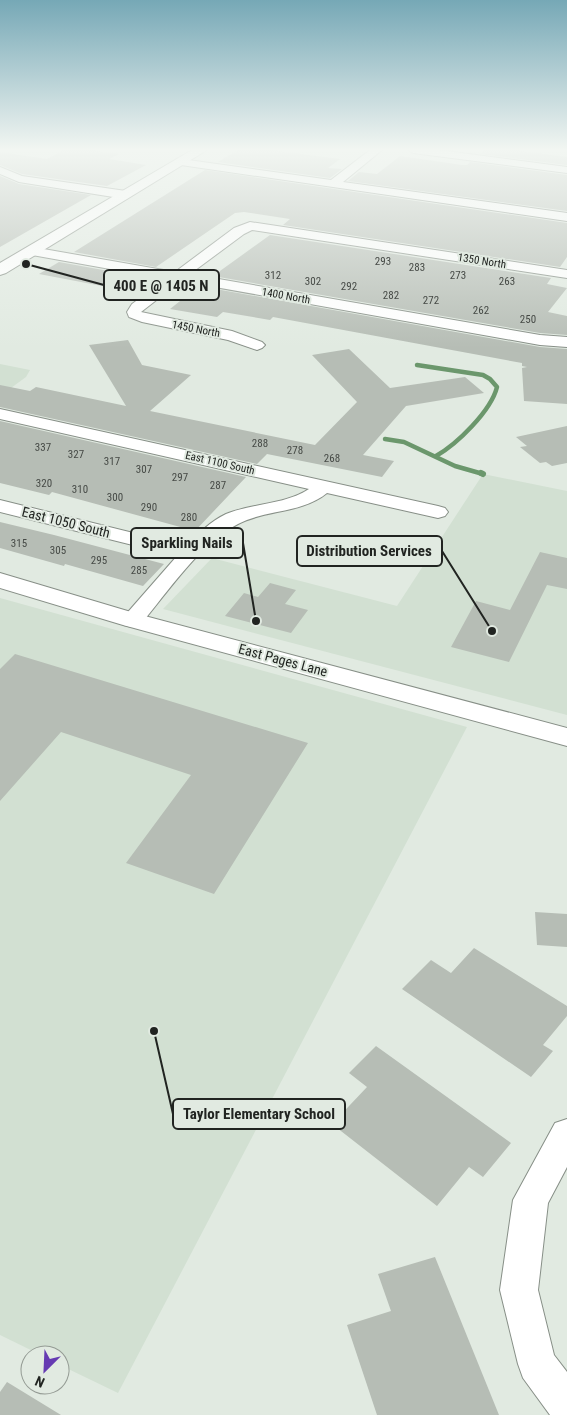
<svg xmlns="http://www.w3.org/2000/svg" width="567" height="1415" viewBox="0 0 567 1415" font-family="'Roboto Condensed',sans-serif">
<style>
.built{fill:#d2e0d2}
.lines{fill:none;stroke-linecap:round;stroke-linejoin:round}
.stream-far1{stroke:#6b976c;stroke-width:4.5}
.stream{stroke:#6b976c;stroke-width:6}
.building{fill:#b6bdb5}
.minor-casing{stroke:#878f87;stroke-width:2}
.secondary-casing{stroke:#878f87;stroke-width:2}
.minor{fill:#fff;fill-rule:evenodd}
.secondary{fill:#fff;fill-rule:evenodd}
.labels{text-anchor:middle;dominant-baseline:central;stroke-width:4;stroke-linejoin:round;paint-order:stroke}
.number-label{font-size:11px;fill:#464a46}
.far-street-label{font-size:11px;fill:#212421;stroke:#e1eae1}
.street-label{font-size:14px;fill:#212421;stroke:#e1eae1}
.leader{fill:none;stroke:#212421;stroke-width:2}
.callout-dot{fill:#212421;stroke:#e1eae1;stroke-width:2}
.callout{fill:#e1eae1;stroke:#212421;stroke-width:2}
.callout-label{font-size:15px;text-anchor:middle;font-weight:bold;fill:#212421}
</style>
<rect width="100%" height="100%" fill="#e1eae1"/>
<!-- built -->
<g class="built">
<polygon points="0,364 30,370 26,377 0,396"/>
<polygon points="483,474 567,491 567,715 163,609 212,558 397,606"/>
<polygon points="0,598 467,727 118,1393 60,1365 60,1355 41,1355 0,1335"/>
</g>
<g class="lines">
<!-- stream-far1 -->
<g class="stream-far1">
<path d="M417 365 483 375 490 379 497 387C491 411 457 444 436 456"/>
<polyline points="385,439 404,442 455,466 483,474"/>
</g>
<!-- stream -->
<polyline class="stream" points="481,473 483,474"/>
</g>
<!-- building -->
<g class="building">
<polygon points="64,150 89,150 119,154 109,159 146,165 107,186 22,174 0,165 0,152 47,159"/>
<polygon points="238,150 270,150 340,159 328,168 342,169 330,178 218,162"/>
<polygon points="484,150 514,150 567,157 567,165 480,154"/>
<polygon points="400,156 462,165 467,165 470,162 567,175 567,211 348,181 359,172 377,174"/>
<polygon points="205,170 567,223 567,257 560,267 283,225 290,219 244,212 235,213 156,267 74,252"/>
<polygon points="0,176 19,184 91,195 0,247"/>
<polygon points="270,235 551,278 547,284 567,288 548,312 567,316 567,335 540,333 213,276"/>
<polygon points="59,262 142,277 123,290 39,274"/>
<polygon points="199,286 540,347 567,349 567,404 524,401 522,368 527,367 522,366 522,363 273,317 270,320 223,312 217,317 170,309"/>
<polygon points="128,340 142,365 191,375 150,411 315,445 357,402 312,355 349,349 390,388 465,377 484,393 406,406 363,455 394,461 382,477 267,454 257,464 0,407 0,385 30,391 36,387 126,406 89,345"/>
<polygon points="0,421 246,477 195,531 52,492 49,495 0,483"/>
<polygon points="567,426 567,463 552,466 546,462 540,463 520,447 527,446 516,437"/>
<polygon points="0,522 54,535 164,564 143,586 65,564 64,566 0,548"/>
<polygon points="540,552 567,558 567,589 547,585 509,662 451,647 476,601 510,610"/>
<polygon points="270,583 296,590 285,604 308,610 291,633 225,616 244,593 258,597"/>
<polygon points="15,654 308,743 214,894 126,863 191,775 61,732 0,801 0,669"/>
<polygon points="535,912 567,914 567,947 537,945"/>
<polygon points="474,948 567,1006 567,1016 543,1045 553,1051 531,1077 402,989 431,960 451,973"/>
<polygon points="376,1046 511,1143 483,1177 469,1167 437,1206 332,1124 367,1087 349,1073"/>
<polygon points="435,1257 499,1415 377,1415 347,1325 391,1311 378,1274"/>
<polygon points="7,1382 61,1415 0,1415 0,1392"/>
</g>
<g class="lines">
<!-- minor casing -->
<g class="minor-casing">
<g id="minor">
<polygon points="370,150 382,150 343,182 567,213 567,221 181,165 175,162 181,159 331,180"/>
<polygon points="408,150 438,150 567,167 567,173 413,153"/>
<polygon points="0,167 22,176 126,191 132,195 126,199 19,182 0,174"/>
<polygon points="250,222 567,270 567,278 252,230 244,234 190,274 540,335 567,337 567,347 540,345 181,281 141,312 232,331 262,342 265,345 262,348 257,350 228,340 142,322 129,317 127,312 132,304 166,279 32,255 25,251 32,247 175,272 234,228"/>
<path d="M0 409 438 506 445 508 448 512 445 516 438 518 327 493C301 514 266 509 238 524 199 544 168 592 140 625L132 627 124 625 121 620 177 556 0 512V500L186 546C198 534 211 521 226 514 253 503 284 505 309 489L0 419Z"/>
<polygon points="567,1119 567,1167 548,1203 538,1290 554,1355 567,1372 567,1415 550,1415 523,1378 518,1364 500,1290 513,1200 555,1123"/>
</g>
</g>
<!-- secondary casing -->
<g class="secondary-casing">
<g id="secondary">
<polygon points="192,150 207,150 6,273 0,275 0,263"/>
<polygon points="0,573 141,615 567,728 567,746 123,625 0,588"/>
</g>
</g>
<!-- minor -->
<use href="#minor" class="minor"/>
<!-- secondary -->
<use href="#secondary" class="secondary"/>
</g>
<!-- sky -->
<linearGradient id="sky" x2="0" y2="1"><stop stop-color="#76a8b6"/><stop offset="0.43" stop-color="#f2f6f2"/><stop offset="1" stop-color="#f2f6f2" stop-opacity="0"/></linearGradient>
<rect width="567" height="348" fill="url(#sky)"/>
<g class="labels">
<!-- number labels -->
<g class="number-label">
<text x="383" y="261">293</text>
<text x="417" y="267">283</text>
<text x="273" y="275">312</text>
<text x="458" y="275">273</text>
<text x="313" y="281">302</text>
<text x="507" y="281">263</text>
<text x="349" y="286">292</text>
<text x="391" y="295">282</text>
<text x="431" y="300">272</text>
<text x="481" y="310">262</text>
<text x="528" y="319">250</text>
<text x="260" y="443">288</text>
<text x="43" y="447">337</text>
<text x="295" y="450">278</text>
<text x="76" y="454">327</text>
<text x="332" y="458">268</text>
<text x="112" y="461">317</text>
<text x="144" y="469">307</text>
<text x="180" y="477">297</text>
<text x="44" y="483">320</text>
<text x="218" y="485">287</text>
<text x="80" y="489">310</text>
<text x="115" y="497">300</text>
<text x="149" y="507">290</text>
<text x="189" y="517">280</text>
<text x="19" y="543">315</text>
<text x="58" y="550">305</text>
<text x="99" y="560">295</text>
<text x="139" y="570">285</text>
</g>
<!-- far-street labels -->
<g class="far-street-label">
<text transform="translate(482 261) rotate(9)">1350 North</text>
<text transform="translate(286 296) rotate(10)">1400 North</text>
<text transform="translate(196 329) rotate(11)">1450 North</text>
<text transform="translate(220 463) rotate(13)">East 1100 South</text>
</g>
<!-- street labels -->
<g class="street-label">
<text transform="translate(66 522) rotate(14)">East 1050 South</text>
<text transform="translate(283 660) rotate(15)">East Pages Lane</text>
</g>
</g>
<!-- callouts -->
<path class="leader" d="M26 264L104 285M256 621L243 543M492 631L442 551M154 1031L173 1114"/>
<g class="callout-dot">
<circle cx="26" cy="264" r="5"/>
<circle cx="256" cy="621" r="5"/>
<circle cx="492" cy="631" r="5"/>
<circle cx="154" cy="1031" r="5"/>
</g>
<g class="callout">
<rect x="104" y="270" width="115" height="30" rx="5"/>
<rect x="131" y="528" width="112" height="30" rx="5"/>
<rect x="297" y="536" width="145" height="30" rx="5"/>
<rect x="173" y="1099" width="172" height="30" rx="5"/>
</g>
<g class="callout-label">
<text x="161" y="291">400 E @ 1405 N</text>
<text x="187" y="548">Sparkling Nails</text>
<text x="369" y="556">Distribution Services</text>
<text x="259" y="1119">Taylor Elementary School</text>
</g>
<!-- north arrow -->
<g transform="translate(45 1370) rotate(204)"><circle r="24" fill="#e1eae1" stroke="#949b94"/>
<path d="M0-4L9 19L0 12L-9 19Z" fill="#653ab2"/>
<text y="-8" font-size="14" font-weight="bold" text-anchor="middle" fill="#212421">N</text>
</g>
</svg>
